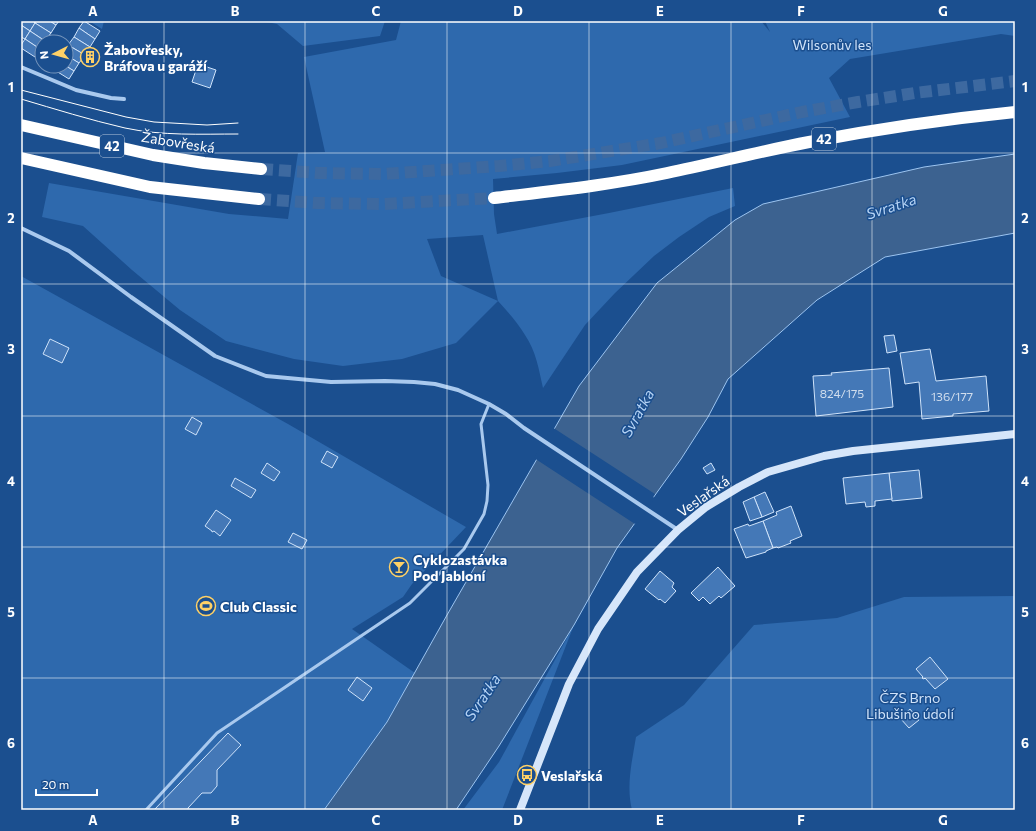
<svg xmlns="http://www.w3.org/2000/svg" width="1036" height="831" viewBox="0 0 1036 831" font-family="Commissioner,sans-serif">
<style>
.green{fill:#2e69ad;fill-rule:evenodd}
.water{fill:#3c6290;stroke:#9cc4f0}
.pier{fill:#1b4f8f}
.building{fill:#4478b7;stroke:#cfe3fa}
.lines{fill:none;stroke-linecap:round;stroke-linejoin:round}
.highway-tunnel{stroke:#3d69a0;stroke-width:12;stroke-dasharray:12 6;stroke-linecap:butt}
.lane{stroke:#a9c9ee;stroke-width:3}
.street{stroke:#a9c9ee;stroke-width:4}
.secondary{stroke:#d6e6fa;stroke-width:8}
.highway{stroke:#fff;stroke-width:12}
.tram{stroke:#fff;stroke-width:1}
.grid{fill:none;stroke:#fff;stroke-width:1;stroke-opacity:0.55}
.labels{text-anchor:middle;dominant-baseline:central;stroke-width:3;stroke-linejoin:round;paint-order:stroke}
.number-label{font-size:12px;fill:#d0dded}
.shield{fill:#1b4f8f;stroke:#bbcadd;stroke-width:1}
.shield-label{font-size:13px;font-weight:bold;fill:#fff}
.park-label{font-size:14px;fill:#cfe3fa;stroke:#1b4f8f}
.poi-label{font-size:14px;font-weight:bold;fill:#fff;stroke:#1b4f8f;text-anchor:start}
.street-label{font-size:14px;fill:#fff;stroke:#1b4f8f}
.water-label{font-size:15px;font-style:italic;fill:#b5d3f5;stroke:#1b4f8f}
.neatline{fill:none;stroke:#fff;stroke-width:1.5}
.grid-label{font-size:13px;text-anchor:middle;font-weight:bold;fill:#fff}
</style>
<rect width="100%" height="100%" fill="#1b4f8f"/>
<!-- green -->
<g class="green">
<polygon points="89,21 104,21 102,29"/>
<polygon points="262,21 385,21 380,36 303,46 277,24"/>
<path d="M401 21H761L770 32 765 21H1015V36L1001 34 850 59 829 78 850 117 622 165 557 173 493 179 494 214 497 234 609 213 733 188 735 206 709 217 679 237 654 256 615 293 585 325 543 388C539 370 536 351 525 335 518 323 508 312 498 301L456 343 402 359 343 366 294 359 226 341 180 310 132 270 83 226 42 217 49 183 229 214 288 219 298 153 325 152 304 57 396 40ZM483 235 498 301 441 276 427 239Z"/>
<polygon points="21,276 288,424 466,527 412,584 403,597 352,629 415,673 387,722 324,810 21,810"/>
<path d="M1015 596V810H632C626 786 632 761 636 737L684 705 754 625 837 618 904 597Z"/>
<polygon points="574,625 502,810 463,810 499,762"/>
</g>
<!-- water -->
<polygon class="water" points="1015,154 1015,233 885,257 817,300 728,379 708,417 681,459 617,548 574,625 499,746 456,810 324,810 387,722 447,615 579,386 657,283 735,220 763,204 924,167"/>
<!-- pier -->
<polygon class="pier" points="552,427 655,494 653,497 655,498 638,523 637,522 635,524 534,458"/>
<!-- building -->
<g class="building">
<polygon points="21,21 33,21 35,23 30,31 21,25"/>
<polygon points="36,21 50,21 56,25 51,33 35,23"/>
<polygon points="50,21 59,21 56,25"/>
<polygon points="84,21 100,31 95,39 79,28"/>
<polygon points="35,23 51,33 45,41 30,31"/>
<polygon points="21,25 30,31 25,39 21,37"/>
<polygon points="79,28 95,39 90,47 74,37"/>
<polygon points="30,31 45,41 42,42 42,46 40,49 25,39"/>
<polygon points="74,37 90,47 85,55 68,45"/>
<polygon points="25,39 40,49 35,57 21,48 21,45"/>
<polygon points="68,45 85,55 79,63 66,55 66,48"/>
<polygon points="90,54 93,56 90,60 87,58"/>
<polygon points="66,55 79,63 74,71 66,66"/>
<polygon points="198,64 216,70 210,88 192,82"/>
<polygon points="55,66 66,66 74,71 69,79 53,69"/>
<polygon points="894,335 897,351 887,353 884,336"/>
<polygon points="50,339 69,348 62,363 43,354"/>
<polygon points="930,349 936,381 986,376 989,411 953,414 953,416 922,419 919,382 905,384 900,353"/>
<polygon points="889,368 893,407 816,416 813,376 832,375 831,373"/>
<polygon points="192,417 202,423 196,435 185,429"/>
<polygon points="327,451 338,457 332,468 321,462"/>
<polygon points="267,463 280,472 274,481 261,473"/>
<polygon points="711,463 715,470 707,474 703,468"/>
<polygon points="919,470 922,498 892,501 889,473"/>
<polygon points="889,473 892,499 875,501 875,506 866,507 865,502 846,504 843,478"/>
<polygon points="235,478 256,490 251,498 231,486"/>
<polygon points="765,492 774,512 762,517 754,497"/>
<polygon points="754,497 762,517 750,521 743,502"/>
<polygon points="791,506 802,536 790,541 791,543 778,548 777,547 773,548 763,521 777,515 776,512"/>
<polygon points="216,510 231,520 220,536 214,531 212,532 212,531 205,526"/>
<polygon points="763,521 773,548 766,551 766,552 746,558 734,529 748,524 749,526"/>
<polygon points="293,533 307,540 302,549 288,542"/>
<polygon points="718,567 735,586 721,598 719,596 710,604 703,597 699,601 691,593"/>
<polygon points="660,571 674,583 672,587 676,591 665,603 660,599 659,600 645,589"/>
<polygon points="930,657 948,679 935,689 925,678 924,679 922,678 923,677 916,669"/>
<polygon points="357,677 372,688 363,701 348,690"/>
<polygon points="910,709 919,720 909,728 900,718"/>
<polygon points="228,733 241,745 217,770 217,786 211,793 202,793 188,808 188,810 154,810"/>
</g>
<g class="lines">
<!-- highway-tunnel -->
<g class="highway-tunnel">
<polyline points="261,169 319,173 383,174 499,166 550,161 661,143 802,112 858,102 915,93 1015,81"/>
<polyline points="259,199 318,203 384,204 494,198"/>
</g>
<!-- lane -->
<polyline class="lane" points="146,810 217,733 410,603 464,549 484,514 487,501 488,485 481,424 489,404"/>
<!-- street -->
<g class="street">
<polyline points="21,67 76,90 111,98 124,99"/>
<polyline points="21,228 69,251 131,297 215,356 266,376 331,382 385,381 414,382 435,384 458,390 489,404 506,414 524,428 678,530"/>
</g>
<!-- secondary -->
<polyline class="secondary" points="520,810 569,684 598,629 637,572 678,530 706,507 739,487 768,472 824,456 853,451 1015,434"/>
<!-- highway -->
<g class="highway">
<polyline points="21,125 153,155 204,163 261,169"/>
<polyline points="21,158 150,187 259,199"/>
<path d="M494 198C552 191 610 185 667 173 715 163 762 151 809 142 877 129 946 119 1015 112"/>
</g>
<!-- tram -->
<g class="tram">
<polyline points="21,90 126,117 154,122 207,125 238,123"/>
<path d="M21 99C55 109 90 120 125 128 162 136 201 134 238 134"/>
</g>
</g>
<!-- grid -->
<path class="grid" d="M164 21V810M305 21V810M447 21V810M589 21V810M731 21V810M872 21V810M21 153H1015M21 284H1015M21 416H1015M21 547H1015M21 678H1015"/>
<!-- icons -->
<defs>
<g id="building-ring" transform="scale(1)"><circle r="9.5" fill="#1b4f8f" stroke="#ffd166" stroke-width="1.5"/><path d="M-4-6H4V6H1V3H-1V6H-4ZM-2.5-4.3h1.7v1.8h-1.7ZM.8-4.3h1.7v1.8H.8ZM-2.5-1h1.7V.8h-1.7ZM.8-1h1.7V.8H.8Z" fill="#ffd166"/></g>
<g id="bar-ring" transform="scale(1)"><circle r="9.5" fill="#1b4f8f" stroke="#ffd166" stroke-width="1.5"/><path d="M-6-5H6L.8 .8V4.5H3.5V6h-7V4.5H-.8V.8Z" fill="#ffd166"/></g>
<g id="stadium-ring" transform="scale(1)"><circle r="9.5" fill="#1b4f8f" stroke="#ffd166" stroke-width="1.5"/><path d="M0-5a6.5 5 0 1 0 0 10a6.5 5 0 1 0 0-10ZM-3.5-1.8h7v3.6h-7Z" fill="#ffd166"/></g>
<g id="bus-ring" transform="scale(1)"><circle r="9.5" fill="#1b4f8f" stroke="#ffd166" stroke-width="1.5"/><path d="M-5-6H5V4H4V6H2V4H-2V6H-4V4H-5ZM-3.5-4V0h7V-4ZM-3.5 1.2v1.5H-2V1.2ZM2 1.2v1.5H3.5V1.2Z" fill="#ffd166"/></g>
</defs>
<g fill-rule="evenodd">
<use href="#building-ring" x="90" y="57"/>
<use href="#bar-ring" x="399" y="567"/>
<use href="#stadium-ring" x="206" y="606"/>
<use href="#bus-ring" x="527" y="775"/>
</g>
<g class="labels">
<!-- number labels -->
<g class="number-label">
<text x="842" y="393">824/175</text>
<text x="952" y="396">136/177</text>
</g>
<!-- shield labels -->
<g class="shield">
<rect x="812" y="128" width="24" height="22" rx="3"/>
<rect x="100" y="135" width="24" height="22" rx="3"/>
</g>
<g class="shield-label">
<text x="824" y="139">42</text>
<text x="112" y="146">42</text>
</g>
<!-- park labels -->
<g class="park-label">
<text x="832" y="44">Wilsonův les</text>
<text x="910" y="697">ČZS Brno<tspan x="910" dy="16">Libušino údolí</tspan></text>
</g>
<!-- poi labels -->
<g class="poi-label">
<text x="104" y="49">Žabovřesky,<tspan x="104" dy="16">Bráfova u garáží</tspan></text>
<text x="413" y="559">Cyklozastávka<tspan x="413" dy="16">Pod Jabloní</tspan></text>
<text x="220" y="606">Club Classic</text>
<text x="541" y="775">Veslařská</text>
</g>
<!-- street labels -->
<g class="street-label">
<text transform="translate(178 142) rotate(9)">Žabovřeská</text>
<text transform="translate(703 496) rotate(-35)">Veslařská</text>
</g>
<!-- water labels -->
<g class="water-label">
<text transform="translate(891 206) rotate(-18)">Svratka</text>
<text transform="translate(637 413) rotate(-61)">Svratka</text>
<text transform="translate(482 697) rotate(-56)">Svratka</text>
</g>
</g>
<!-- border -->
<rect width="1036" height="831" fill="none" stroke="#1b4f8f" stroke-width="44"/>
<!-- north arrow -->
<g transform="translate(54 54) rotate(264)"><circle r="19" fill="#1b4f8f" stroke="#7695bc"/>
<path d="M0-3L7 15L0 10L-7 15Z" fill="#ffd166"/>
<text y="-6" font-size="11" font-weight="bold" text-anchor="middle" fill="#ffffff">N</text>
</g>
<!-- scale -->
<path d="M36 789v6h61v-6" fill="none" stroke="#ffffff" stroke-width="2"/>
<text x="42" y="789" font-size="12" fill="#ffffff" stroke="#1b4f8f" stroke-width="3" paint-order="stroke">20 m</text>
<rect x="22" y="22" width="992" height="787" class="neatline"/>
<g class="grid-label">
<text x="93" y="16">A</text>
<text x="235" y="16">B</text>
<text x="376" y="16">C</text>
<text x="518" y="16">D</text>
<text x="660" y="16">E</text>
<text x="801" y="16">F</text>
<text x="943" y="16">G</text>
<text x="11" y="92">1</text>
<text x="1025" y="92">1</text>
<text x="11" y="223">2</text>
<text x="1025" y="223">2</text>
<text x="11" y="354">3</text>
<text x="1025" y="354">3</text>
<text x="11" y="486">4</text>
<text x="1025" y="486">4</text>
<text x="11" y="617">5</text>
<text x="1025" y="617">5</text>
<text x="11" y="748">6</text>
<text x="1025" y="748">6</text>
<text x="93" y="825">A</text>
<text x="235" y="825">B</text>
<text x="376" y="825">C</text>
<text x="518" y="825">D</text>
<text x="660" y="825">E</text>
<text x="801" y="825">F</text>
<text x="943" y="825">G</text>
</g>
</svg>
